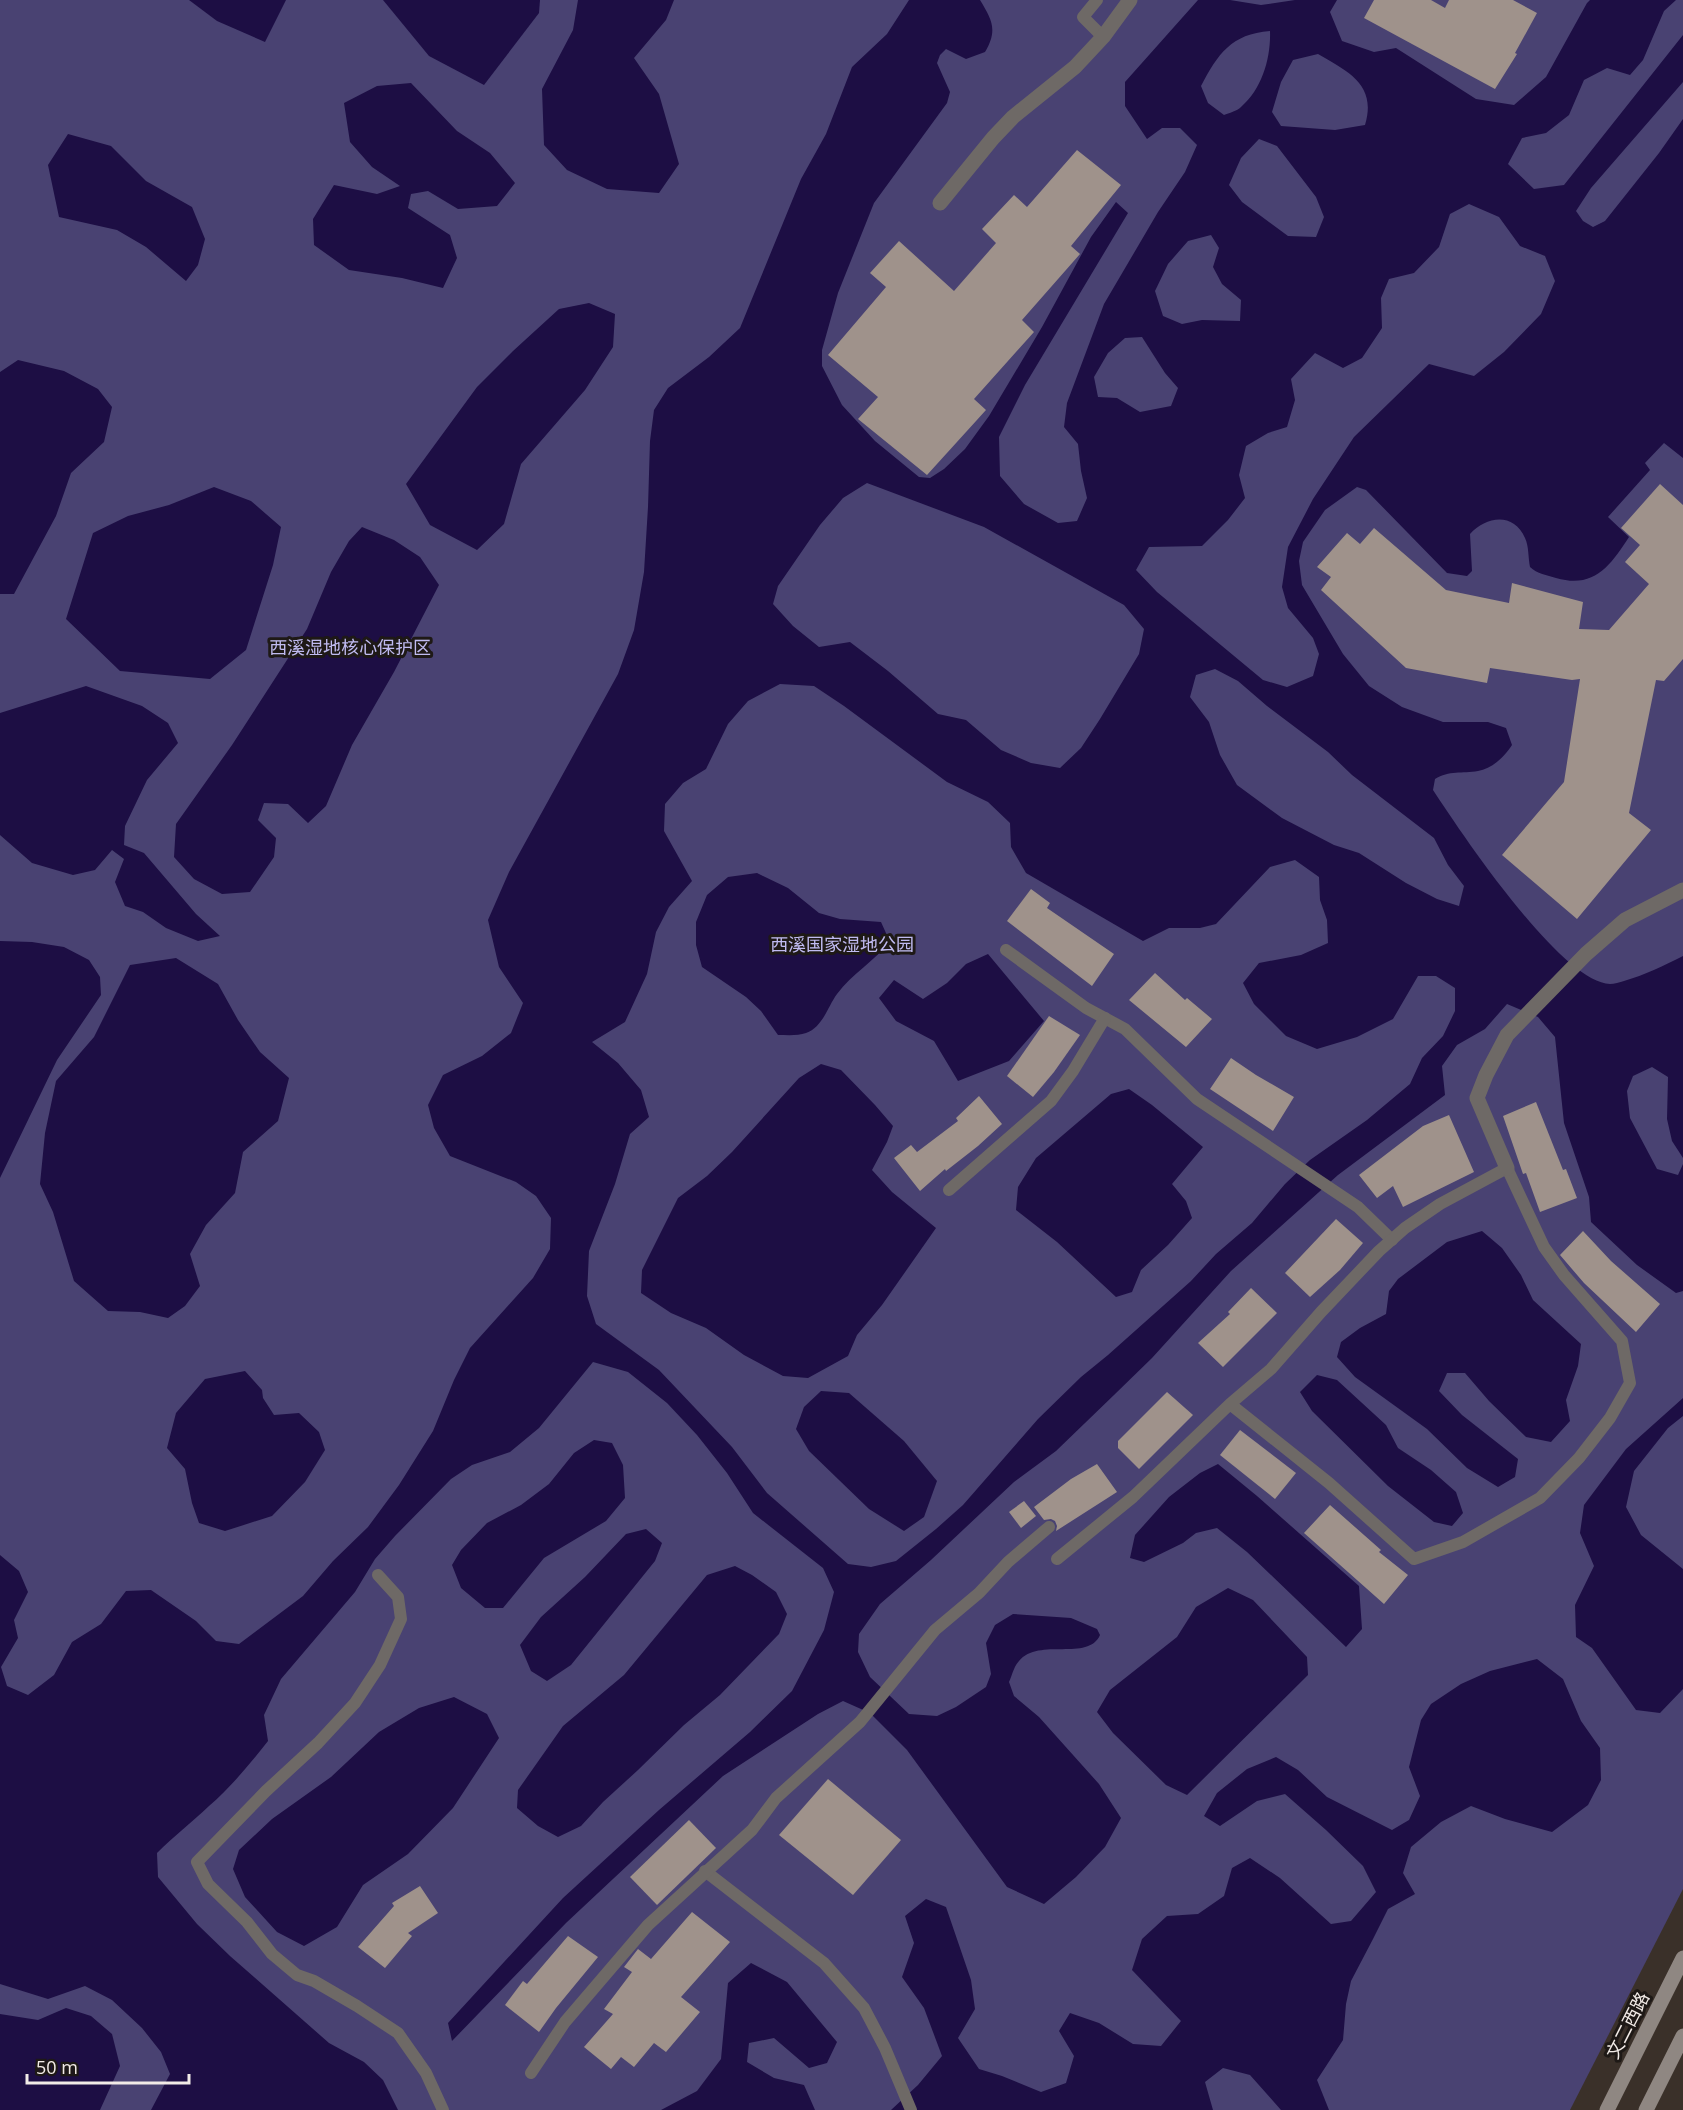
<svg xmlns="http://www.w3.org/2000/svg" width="1683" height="2110" viewBox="0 0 1683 2110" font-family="'Open Sans','Noto Sans SC',sans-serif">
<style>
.green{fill:#494272}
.water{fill:#1d0e44;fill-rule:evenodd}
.building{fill:#9f928b}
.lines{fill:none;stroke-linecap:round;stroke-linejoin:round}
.service{stroke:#6e6966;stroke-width:12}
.minor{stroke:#6e6966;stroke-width:15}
.secondary{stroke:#8f8782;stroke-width:15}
.labels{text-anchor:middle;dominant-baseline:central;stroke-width:6;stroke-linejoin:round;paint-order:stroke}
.park-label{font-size:18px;fill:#c0bbf1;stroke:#1e1916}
.street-label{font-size:18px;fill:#f2ebe7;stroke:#1e1916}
</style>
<rect width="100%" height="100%" fill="#3a3029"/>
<!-- green -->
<polygon class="green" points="0,0 1683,0 1683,1889 1570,2110 0,2110"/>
<!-- water -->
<g class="water">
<polygon points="189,0 286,0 265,42 217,21"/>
<polygon points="383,0 540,0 539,13 484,85 429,56"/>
<polygon points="578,0 674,0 666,20 634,58 659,94 679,164 659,193 607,189 567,170 544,145 542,89 573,30"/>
<path d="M909 0H980C992 20 998 30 985 52L966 59 946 49 940 55 937 63 950 92 947 103 874 203 838 293 822 350V366L842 405 875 441 919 477 930 478 944 469 965 449 989 416 1042 327 1091 237 1116 202 1128 213 1025 385 999 437 1000 476 1024 504 1058 523 1077 521 1087 498 1081 471 1078 444 1064 427 1067 403 1104 304 1158 212 1185 172 1197 145 1180 128H1162L1147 139 1125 106V82L1198 0H1230L1261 5 1295 0H1337L1330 12 1342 41 1374 52 1396 48 1476 99 1514 105 1546 77 1587 3 1590 0H1676L1664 11 1643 60 1630 75 1607 68 1584 80 1569 115 1546 133 1522 138 1508 164 1534 189 1564 185 1683 35V82L1591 188 1576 211 1583 221 1593 227 1605 221 1659 153 1683 119V458L1664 443 1645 463 1650 470 1608 517 1629 537C1610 566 1594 589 1556 578 1547 575 1537 574 1530 567 1528 558 1529 546 1525 538 1514 512 1486 516 1470 534L1472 571 1467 576 1447 573 1366 490 1357 487 1325 510 1303 542 1299 561 1302 585 1343 654 1369 686 1402 707 1443 722H1488L1506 728 1512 745C1505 756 1492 769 1478 771 1462 774 1449 770 1435 779L1433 790C1460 831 1561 983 1610 984 1614 984 1620 982 1624 981 1645 975 1663 966 1683 956V1158L1672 1141 1667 1119 1668 1077 1652 1067 1633 1076 1627 1091 1630 1118 1657 1169 1678 1175 1683 1164V1291L1676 1293 1637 1265 1591 1222 1589 1197 1564 1123 1555 1037 1538 1017 1507 1004 1485 1029 1457 1045 1442 1066 1445 1095 1338 1175 1231 1271 1152 1358 1114 1395 1056 1451 1014 1482 931 1560 880 1604 859 1634 858 1652 870 1677 909 1714 937 1716 956 1707 986 1687 991 1674 986 1643 995 1625 1013 1614 1071 1618 1097 1629 1100 1635C1088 1662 1039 1637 1019 1661 1014 1666 1012 1676 1009 1682L1014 1696 1039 1717 1099 1784 1121 1818 1105 1847 1076 1877 1044 1904 1007 1887 907 1750 870 1713 843 1701 818 1714 723 1776 566 1923 452 2041 448 2023 563 1898 659 1810 750 1732 792 1691 824 1630 834 1592 823 1568 753 1513 727 1473 697 1435 667 1403 628 1372 593 1362 539 1428 510 1452 472 1465 451 1479 395 1536 375 1559 355 1592 281 1679 264 1715 268 1741C250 1764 231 1787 209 1806 192 1822 174 1836 157 1853L158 1877 197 1924 230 1956 329 2043 364 2062 383 2080 398 2110H151L170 2074 161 2052 142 2028 112 2000 85 1986 48 1999 0 1984V1555L19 1571 28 1592 14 1620 18 1638 1 1667 7 1686 28 1695 54 1675 72 1642 101 1624 126 1591 151 1590 196 1621 216 1641 239 1644 303 1596 333 1561 368 1527 399 1485 433 1431 454 1380 470 1348 533 1278 550 1249 551 1218 536 1196 516 1182 450 1156 434 1128 428 1105 443 1075 482 1056 511 1033 523 1003 499 967 488 920 509 872 618 674 634 630 644 572 648 507 650 441 654 410 668 388 709 357 740 328 801 179 826 134 852 67 887 34ZM1270 31C1271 58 1262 89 1241 107 1237 111 1229 113 1224 115L1208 103 1201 86C1218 54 1231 34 1270 31ZM1318 54C1349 72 1377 85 1365 125L1335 130 1281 126 1272 112 1281 82 1293 60ZM1259 139 1277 146 1316 197 1324 217 1316 237 1288 236 1242 202 1229 185 1241 158ZM1469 204 1499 217 1520 246 1545 256 1555 281 1541 314 1504 352 1474 376 1429 364 1354 437 1313 499 1288 547 1282 587 1288 608 1313 638 1319 654 1313 676 1287 687 1263 680 1157 592 1136 570 1149 547 1202 546 1228 520 1245 498 1239 475 1246 446 1268 433 1287 427 1295 400 1291 379 1315 353 1343 368 1362 358 1382 328 1381 298 1389 279 1414 273 1439 247 1450 214ZM1211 235 1219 248 1213 267 1222 284 1241 300 1240 321 1202 320 1182 324 1163 316 1155 291 1168 264 1188 241ZM1142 337 1165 373 1178 388 1171 406 1140 412 1117 398 1098 397 1094 377 1108 353 1125 338ZM867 483 984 527 1124 605 1144 629 1139 654 1100 719 1081 748 1060 768 1031 763 1001 750 966 720 938 714 888 671 850 642 819 647 793 626 773 604 778 586 820 525 843 498ZM1215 669 1238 681 1267 706 1328 752 1352 775 1434 838 1448 865 1464 886 1459 906 1437 899 1406 883 1359 853 1334 845 1282 818 1237 785 1220 755 1209 722 1190 697 1196 675ZM780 684 814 686 844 706 947 782 988 802 1010 823 1011 847 1026 873 1143 941 1169 928H1200L1216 924 1270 867 1295 860 1319 877 1320 900 1327 920 1328 943 1301 955 1259 963 1243 983 1254 1004 1286 1036 1317 1049 1357 1037 1393 1019 1418 976H1436L1455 988V1011L1443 1036 1422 1058 1410 1084 1367 1120 1310 1160 1285 1184 1252 1223 1216 1254 1191 1281 1108 1355 1081 1377 1038 1419 963 1505 936 1529 896 1561 871 1567 848 1564 767 1493 732 1447 659 1370 596 1324 587 1296 589 1251 615 1184 630 1134 649 1117 641 1090 618 1063 592 1042 625 1022 647 974 656 932 669 907 692 881 664 831 665 804 683 783 706 769 728 724 748 701Z"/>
<polygon points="411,83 457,131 490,153 515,183 497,206 458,209 428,191 411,194 408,208 450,235 457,258 443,288 402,278 349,270 314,245 313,219 334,185 377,194 400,186 372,167 350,142 344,103 377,86"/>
<polygon points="68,134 111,146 146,181 192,207 205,239 198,265 186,281 146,247 117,230 59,217 48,165"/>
<polygon points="589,303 615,314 613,347 585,390 521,464 504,524 477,550 430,525 406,484 477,387 513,351 559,309"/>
<polygon points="18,360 64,371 98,389 112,407 104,442 71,473 56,516 14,594 0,594 0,372"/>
<polygon points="214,487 251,501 281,527 273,565 246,650 210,679 120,671 66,619 93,533 128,516 169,505"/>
<polygon points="362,527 394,540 420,557 439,585 394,672 352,745 326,806 308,823 288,804 264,803 258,820 276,838 274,857 250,892 222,894 194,879 174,857 176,824 232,745 307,629 331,572 349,541"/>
<polygon points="86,686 142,706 168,723 178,743 147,780 125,826 124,845 144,853 196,914 220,936 198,941 166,928 143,912 125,906 115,882 124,859 112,850 95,870 73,875 32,863 0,835 0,713"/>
<path d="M757 873 788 888 819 913 840 919 881 922 890 942C874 961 852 974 837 994 828 1006 823 1027 806 1033 798 1036 787 1035 778 1035L761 1011 746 997 702 967 696 945V922L707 895 728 877Z"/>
<polygon points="0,941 32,942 64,947 89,960 100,977 101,995 57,1060 0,1178"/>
<polygon points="988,954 1044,1021 1009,1061 958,1081 934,1041 896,1021 879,998 894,980 923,999 947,983 966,964"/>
<polygon points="176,958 218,984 238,1020 260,1052 289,1078 278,1121 243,1152 235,1193 206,1225 190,1254 200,1286 185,1306 168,1318 140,1312 108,1311 74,1281 53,1212 40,1184 45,1133 56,1081 94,1037 130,965"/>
<polygon points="821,1064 841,1070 875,1105 893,1126 887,1142 872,1170 892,1192 936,1228 882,1305 857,1335 848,1356 808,1378 783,1376 744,1355 706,1328 671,1313 641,1293 642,1270 678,1198 707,1176 732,1152 799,1078"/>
<polygon points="1129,1089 1152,1105 1203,1147 1172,1184 1186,1201 1192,1218 1168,1245 1141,1270 1132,1292 1116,1297 1057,1242 1016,1210 1018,1187 1036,1158 1111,1094"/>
<polygon points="1482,1231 1502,1248 1521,1275 1533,1300 1581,1344 1578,1366 1566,1400 1570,1421 1551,1442 1526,1437 1489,1401 1465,1373 1447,1373 1439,1391 1462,1415 1518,1459 1515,1477 1498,1487 1467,1468 1427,1429 1355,1377 1337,1357 1341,1342 1360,1328 1386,1314 1389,1291 1398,1279 1447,1242"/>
<polygon points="245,1371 262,1390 263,1398 274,1415 299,1413 319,1432 325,1450 305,1482 272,1516 225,1531 199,1523 192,1503 185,1469 167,1448 176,1413 205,1379"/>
<polygon points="1317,1375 1337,1380 1386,1425 1398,1448 1431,1470 1456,1492 1463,1513 1452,1526 1434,1522 1388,1486 1312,1411 1300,1392"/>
<polygon points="821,1391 849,1393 904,1441 937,1481 924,1517 904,1531 869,1509 809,1451 796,1429 804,1407"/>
<polygon points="1683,1398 1683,1416 1668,1428 1634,1471 1626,1507 1641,1535 1683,1569 1683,1689 1660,1713 1636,1710 1592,1648 1576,1637 1575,1605 1594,1566 1580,1533 1584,1505 1626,1449"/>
<polygon points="594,1440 612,1443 623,1465 625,1498 606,1521 544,1558 503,1608 485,1608 461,1588 452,1565 461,1550 487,1523 521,1505 549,1484 574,1453"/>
<polygon points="1218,1464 1257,1496 1359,1586 1362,1629 1346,1647 1247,1552 1217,1528 1196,1533 1183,1543 1144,1562 1130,1558 1135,1535 1169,1497 1200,1473"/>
<polygon points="646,1529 662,1543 655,1561 571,1665 547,1681 531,1671 520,1645 541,1617 585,1577 626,1534"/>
<polygon points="735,1566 752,1575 776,1592 787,1614 779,1634 720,1695 684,1725 638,1770 603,1802 581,1826 558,1837 538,1826 517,1808 518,1790 563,1726 624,1675 707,1575"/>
<polygon points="1228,1588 1253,1600 1307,1657 1308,1675 1187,1795 1166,1785 1113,1733 1097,1712 1110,1690 1177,1637 1196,1607"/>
<polygon points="1537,1659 1563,1679 1581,1721 1600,1748 1601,1780 1588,1805 1552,1832 1505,1819 1471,1806 1441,1822 1411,1847 1403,1873 1415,1894 1388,1909 1373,1939 1351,1981 1346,2004 1343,2040 1317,2080 1329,2110 1281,2110 1250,2075 1223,2068 1205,2082 1213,2110 891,2110 918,2085 942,2056 924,2008 902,1977 914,1943 905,1916 926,1899 946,1907 971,1980 975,2009 958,2038 979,2069 1002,2076 1041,2092 1066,2083 1074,2056 1059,2031 1070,2013 1099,2023 1133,2044 1161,2046 1181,2021 1132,1970 1142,1939 1167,1916 1198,1914 1224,1896 1232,1868 1250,1858 1280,1878 1331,1924 1351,1921 1376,1892 1363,1866 1326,1830 1285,1794 1257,1801 1220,1826 1204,1816 1217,1793 1247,1769 1276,1757 1298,1770 1327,1797 1392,1830 1409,1820 1420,1796 1409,1767 1421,1720 1431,1704 1461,1684 1490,1671"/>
<polygon points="454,1697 487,1714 499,1738 453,1808 408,1854 363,1885 337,1927 304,1946 277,1932 245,1897 233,1869 239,1850 272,1819 331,1777 379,1732 419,1708"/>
<polygon points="751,1963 787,1982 837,2042 827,2063 809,2068 774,2038 749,2043 747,2062 774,2078 804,2085 815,2110 661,2110 697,2091 721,2059 728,1983"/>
<polygon points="66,2008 91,2016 112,2034 120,2066 100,2110 0,2110 0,2014 38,2020"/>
</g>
<!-- building -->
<g class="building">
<polygon points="1374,0 1431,0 1445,8 1449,0 1513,0 1537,13 1515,53 1517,54 1495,89 1364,18"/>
<polygon points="1077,150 1121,185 1071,246 1080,254 1022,320 1034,332 974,399 986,410 927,475 858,419 878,397 828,355 886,287 870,273 899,241 954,291 996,243 982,229 1014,195 1027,207"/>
<polygon points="1660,484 1683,505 1683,659 1664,681 1656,680 1629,813 1651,830 1577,919 1502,855 1564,782 1580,679 1572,680 1490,668 1487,683 1406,668 1321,590 1331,577 1317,567 1347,533 1360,544 1374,528 1446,590 1509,603 1512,583 1583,602 1579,629 1609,630 1649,584 1625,562 1640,545 1621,528"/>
<polygon points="1031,889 1050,903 1047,908 1114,954 1092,986 1007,921"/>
<polygon points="1155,973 1185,1000 1187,998 1212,1019 1186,1047 1129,1000"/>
<polygon points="1049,1016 1080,1035 1054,1072 1033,1097 1007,1076"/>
<polygon points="1231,1058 1256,1075 1294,1097 1273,1131 1210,1089"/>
<polygon points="979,1096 1002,1124 978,1146 946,1171 945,1169 920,1191 894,1158 911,1145 917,1152 958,1121 956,1118"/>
<polygon points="1536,1102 1563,1170 1566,1169 1577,1198 1540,1212 1526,1173 1523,1174 1503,1116"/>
<polygon points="1449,1115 1474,1172 1403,1207 1393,1186 1377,1198 1359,1175 1423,1126"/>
<polygon points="1336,1219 1363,1243 1340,1270 1310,1297 1285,1273"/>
<polygon points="1583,1231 1611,1261 1660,1304 1636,1332 1584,1283 1560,1255"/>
<polygon points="1251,1288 1277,1313 1223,1367 1198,1343 1230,1314 1228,1312"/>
<polygon points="1167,1392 1193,1415 1139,1469 1118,1448 1118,1441"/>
<polygon points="1240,1430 1296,1473 1275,1499 1220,1455"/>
<polygon points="1097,1464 1117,1492 1056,1531 1057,1526 1055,1521 1051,1519 1044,1520 1034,1507 1071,1479"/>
<polygon points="1024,1501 1036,1516 1021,1528 1009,1512"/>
<polygon points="1330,1505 1381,1550 1379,1552 1408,1575 1384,1604 1304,1533"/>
<polygon points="828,1779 901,1840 853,1895 779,1835"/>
<polygon points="689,1820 716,1848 657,1905 630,1877"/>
<polygon points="420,1886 438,1913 408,1933 412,1936 385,1968 358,1947 394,1906 392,1903"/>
<polygon points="692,1912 730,1942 681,1997 700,2012 666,2052 654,2043 634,2067 621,2057 611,2069 584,2047 613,2014 604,2009 632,1972 624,1967 638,1949 651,1959"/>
<polygon points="568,1936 598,1957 556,2008 539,2032 505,2005 523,1981 527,1984"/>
</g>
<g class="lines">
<!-- service -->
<g class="service">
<polyline points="1097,0 1083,17 1103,37"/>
<polyline points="1006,950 1086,1008 1125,1029 1197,1099 1358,1207 1392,1240"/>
<polyline points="949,1190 1051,1101 1073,1071 1105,1018"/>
<polyline points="1057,1559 1133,1497 1230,1404 1271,1369 1321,1312 1379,1251 1405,1228 1440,1204 1507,1168 1544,1247 1564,1275 1622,1341 1630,1383 1610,1418 1579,1458 1540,1498 1463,1542 1414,1559 1329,1483 1230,1404"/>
<polyline points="378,1575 398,1597 401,1619 380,1665 355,1703 318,1743 266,1791 197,1862 208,1884 247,1922 272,1954 297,1975 314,1981 357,2006 398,2033 426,2073 443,2110"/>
<polyline points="705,1871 824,1963 864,2008 885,2048 911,2110"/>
<polyline points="531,2073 565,2022 648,1925 752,1830 776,1798 860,1722 935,1630 979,1593 1008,1562 1049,1527"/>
</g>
<!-- minor -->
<g class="minor">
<polyline points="940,203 993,138 1013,117 1075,67 1103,37 1130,0"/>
<polyline points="1507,1168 1477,1098 1486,1075 1507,1035 1586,954 1625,920 1683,890"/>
</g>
<!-- secondary -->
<g class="secondary">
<polyline points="1607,2110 1683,1958"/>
<polyline points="1646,2110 1683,2036"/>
</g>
</g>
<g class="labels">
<!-- park labels -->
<g class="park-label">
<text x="350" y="647">西溪湿地核心保护区</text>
<text x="842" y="944">西溪国家湿地公园</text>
</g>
<!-- street labels -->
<g class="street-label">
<text transform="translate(1627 2025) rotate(-63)">文二西路</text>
</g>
</g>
<!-- scale -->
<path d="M27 2074v9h162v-9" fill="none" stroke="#f2ebe7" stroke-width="3"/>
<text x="36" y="2074" font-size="18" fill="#f2ebe7" stroke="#1e1916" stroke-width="4.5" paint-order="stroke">50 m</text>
</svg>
